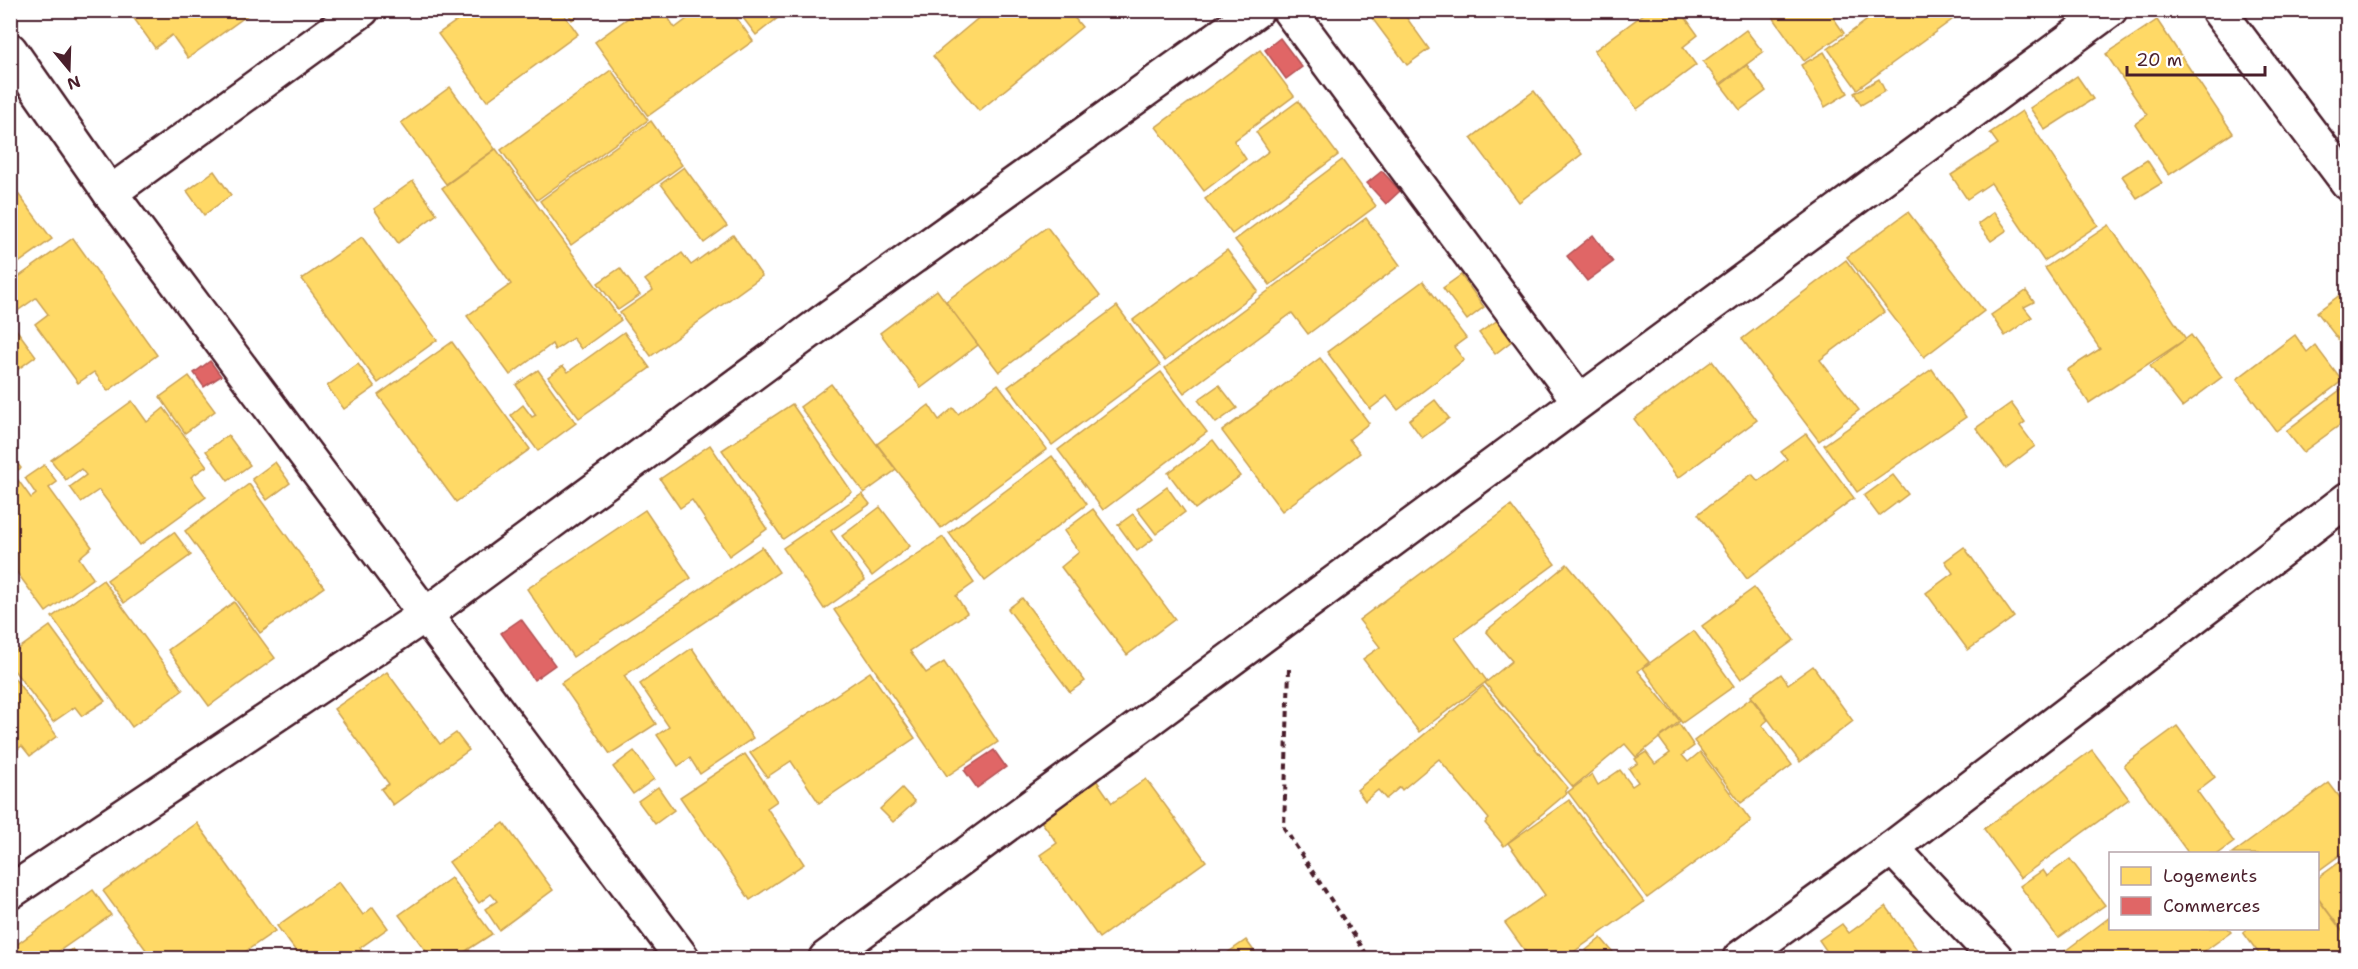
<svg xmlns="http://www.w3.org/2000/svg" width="2358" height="969" viewBox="0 0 2358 969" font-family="'Shantell Sans',sans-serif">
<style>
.homes{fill:#ffd966;stroke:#c9a154;stroke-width:1.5}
.shops{fill:#e06666;stroke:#b35154;stroke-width:1.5}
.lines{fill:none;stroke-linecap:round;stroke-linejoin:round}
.minor-casing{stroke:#4a1f2b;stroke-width:38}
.path{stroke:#4a1f2b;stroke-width:4;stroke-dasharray:6 4.5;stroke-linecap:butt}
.minor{stroke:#fff;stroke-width:33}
</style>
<rect width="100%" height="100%" fill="#fff"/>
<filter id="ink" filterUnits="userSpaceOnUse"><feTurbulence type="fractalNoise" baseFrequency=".0167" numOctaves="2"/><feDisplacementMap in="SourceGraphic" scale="12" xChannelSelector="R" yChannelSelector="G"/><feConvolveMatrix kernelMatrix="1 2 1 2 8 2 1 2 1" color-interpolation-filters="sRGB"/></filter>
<g filter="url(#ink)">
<!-- homes -->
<g class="homes">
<polygon points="128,10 246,10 249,14 188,58 172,35 155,48"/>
<polygon points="472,10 561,10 578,34 487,101 438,34"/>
<polygon points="566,10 586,10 572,20"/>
<polygon points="639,10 663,10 675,28 699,10 731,10 753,41 648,116 595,42"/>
<polygon points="737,10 788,10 756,35"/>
<polygon points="988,10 1068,10 1082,27 979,111 933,56"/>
<polygon points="1366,10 1415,10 1406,17 1429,49 1407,65"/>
<polygon points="1649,10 1680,10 1698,35 1683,47 1696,65 1637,109 1594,51"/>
<polygon points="1768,10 1828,10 1844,33 1804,61"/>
<polygon points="1881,10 1958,10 1960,14 1857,89 1828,49"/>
<polygon points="2157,20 2233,133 2169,175 2135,124 2147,115 2106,54"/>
<polygon points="1746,30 1763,52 1720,84 1703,62"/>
<polygon points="1260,50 1294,96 1234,141 1246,159 1204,191 1156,127"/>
<polygon points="1824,52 1848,93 1825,107 1801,65"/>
<polygon points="1747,65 1766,91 1740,110 1721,85"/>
<polygon points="611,70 648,120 537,200 501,150"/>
<polygon points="2077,76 2093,99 2045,130 2030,108"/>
<polygon points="1879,79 1885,91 1861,105 1854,93"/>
<polygon points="450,87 495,149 446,184 401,123"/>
<polygon points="1534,91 1582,154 1519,202 1471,138"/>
<polygon points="1298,101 1338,155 1232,234 1205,199 1269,151 1256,132"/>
<polygon points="2022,111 2098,225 2044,261 1991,183 1967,199 1951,175 1998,144 1990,133"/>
<polygon points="651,121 682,165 571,245 540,201"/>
<polygon points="496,149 621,320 581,349 573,338 555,350 552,344 510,375 467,316 511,284 442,188"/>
<polygon points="1342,160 1376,206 1270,285 1235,240"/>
<polygon points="2147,160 2162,183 2137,198 2122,176"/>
<polygon points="684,167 727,226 704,243 661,184"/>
<polygon points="214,171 231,195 204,215 187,191"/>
<polygon points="413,181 437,214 398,243 374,209"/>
<polygon points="10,183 52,239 10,269"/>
<polygon points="1908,212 1984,311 1924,357 1847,257"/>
<polygon points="1994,212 2007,230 1991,241 1978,224"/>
<polygon points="1366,218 1400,265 1308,334 1292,313 1184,393 1165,368"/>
<polygon points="2109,225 2186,339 2089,403 2067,370 2100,349 2045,268"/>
<polygon points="1047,227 1100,296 999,372 945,302"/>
<polygon points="733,235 762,276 651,356 620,313 653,290 645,280 682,253 691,265"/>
<polygon points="362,237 437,340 378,383 302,279"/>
<polygon points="73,238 157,355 108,391 94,372 78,383 35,324 48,314 36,298 10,316 10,283"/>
<polygon points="1227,250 1258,291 1165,361 1133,320"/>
<polygon points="1846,260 1884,312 1820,360 1859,410 1819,441 1742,339"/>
<polygon points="620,268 640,295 618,310 598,283"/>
<polygon points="1461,275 1484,307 1467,320 1443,288"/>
<polygon points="1423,281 1466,338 1454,347 1464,360 1398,410 1387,396 1370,409 1327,352"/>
<polygon points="2348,289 2348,352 2317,312"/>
<polygon points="937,290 978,345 921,388 880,333"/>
<polygon points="2026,291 2034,302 2024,307 2032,317 2005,336 1991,315"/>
<polygon points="1117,306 1160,365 1052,445 1008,387"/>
<polygon points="1498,320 1513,340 1495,354 1479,333"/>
<polygon points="10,321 36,356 10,375"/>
<polygon points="624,332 650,368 579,418 548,377 563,366 568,372"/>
<polygon points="2191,335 2222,377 2182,407 2150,366"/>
<polygon points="2295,335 2307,352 2315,345 2342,381 2276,431 2237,379"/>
<polygon points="452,342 530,449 456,502 378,395"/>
<polygon points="1320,358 1369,423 1349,439 1360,453 1282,511 1222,431"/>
<polygon points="1712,361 1757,420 1678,478 1634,419"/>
<polygon points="358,364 375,387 344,409 327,386"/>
<polygon points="1932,369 1966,417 1857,492 1824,445"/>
<polygon points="538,370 576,423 538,451 511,415 523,405 532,417 536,415 516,385"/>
<polygon points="1161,372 1207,432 1103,510 1058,450"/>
<polygon points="189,376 215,411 185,433 160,397"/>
<polygon points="831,384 896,470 864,493 800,407"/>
<polygon points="998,384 1047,449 941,528 877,444 929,405 939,420 953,408 958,414"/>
<polygon points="2348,384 2348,419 2303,452 2286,431"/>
<polygon points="1219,385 1237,408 1216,423 1198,400"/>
<polygon points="1435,400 1449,418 1422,438 1409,420"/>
<polygon points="132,401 147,422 164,408 207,466 191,477 206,497 140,545 99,490 81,502 70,487 86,475 81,469 66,480 51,460"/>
<polygon points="2011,403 2025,422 2020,426 2035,446 2006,468 1976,428"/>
<polygon points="792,404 852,492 783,539 722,450"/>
<polygon points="1806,434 1854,498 1747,579 1698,514 1752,474 1758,481 1787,459 1781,452"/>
<polygon points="228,435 250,465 228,481 206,451"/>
<polygon points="1213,440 1240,476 1195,509 1168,473"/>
<polygon points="710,445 767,529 729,556 692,500 680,508 660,479"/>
<polygon points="10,454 21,468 10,475"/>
<polygon points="1052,456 1087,504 985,581 949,533"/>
<polygon points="275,462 290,483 267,500 252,479"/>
<polygon points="44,465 57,482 49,488 92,547 79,558 93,578 46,612 10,563 10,486 18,480 31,498 36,494 25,478"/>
<polygon points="1893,475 1908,494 1879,516 1864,496"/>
<polygon points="249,484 324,587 260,633 185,531"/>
<polygon points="1167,487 1185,512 1156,534 1137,509"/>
<polygon points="862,494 870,504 831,531 865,580 824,609 783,548"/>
<polygon points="1511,506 1555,564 1455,638 1487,681 1419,732 1363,659 1380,647 1359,620"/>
<polygon points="880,507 910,546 872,576 842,536"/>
<polygon points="1093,509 1175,619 1127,655 1061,567 1079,552 1064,531"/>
<polygon points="645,510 691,578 573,657 527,589"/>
<polygon points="1133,514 1153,539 1137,551 1118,525"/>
<polygon points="174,532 191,555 124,603 107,580"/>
<polygon points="943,537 974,583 956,596 967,613 910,651 926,673 944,662 998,742 947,776 834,610"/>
<polygon points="762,547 779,572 624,676 656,724 610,754 561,683"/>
<polygon points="1964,547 2014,617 1968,650 1926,593 1953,573 1945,561"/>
<polygon points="1567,564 1649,662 1638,671 1680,721 1636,757 1625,744 1573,787 1485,683 1512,661 1486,631"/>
<polygon points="103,580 183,690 132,727 52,617"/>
<polygon points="1754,588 1794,640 1741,679 1702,626"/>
<polygon points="1022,598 1085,681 1070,692 1008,609"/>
<polygon points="234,602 275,658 209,706 168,650"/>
<polygon points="50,626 105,701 82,716 75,707 53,722 10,665 10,655"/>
<polygon points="1694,631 1734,686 1682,723 1643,668"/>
<polygon points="692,648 753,738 700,774 690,758 678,766 657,735 669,727 640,684"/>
<polygon points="1813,666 1853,721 1800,762 1751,696 1781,674 1788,684"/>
<polygon points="10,672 57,736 30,756 22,746 10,754"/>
<polygon points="387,672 440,744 456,733 469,750 393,805 381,789 389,784 334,709"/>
<polygon points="870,672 915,738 819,803 791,761 767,777 750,753"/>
<polygon points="1483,686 1568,788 1565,791 1567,793 1504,846 1485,823 1489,819 1439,759 1402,790 1400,787 1386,799 1378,790 1365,801 1357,790"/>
<polygon points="1751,698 1768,720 1762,725 1792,765 1741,803 1694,741"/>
<polygon points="1679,724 1694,746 1682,755 1688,762 1700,752 1751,821 1647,898 1568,792 1592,774 1598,785 1620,770 1632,786 1638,782 1629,769 1638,763 1635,759 1646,752 1655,764 1670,753 1659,738"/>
<polygon points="2177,726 2215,777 2197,791 2234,842 2218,854 2189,854 2124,765"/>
<polygon points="2092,750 2129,799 2020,878 1984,829"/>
<polygon points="634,751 654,779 633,794 613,767"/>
<polygon points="745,754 777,801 767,808 804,864 750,900 680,797"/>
<polygon points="1094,777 1112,803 1146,779 1206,861 1099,938 1040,855 1057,843 1038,817"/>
<polygon points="2329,783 2348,808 2348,849 2318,871 2318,854 2232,854"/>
<polygon points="658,787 674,810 655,824 638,801"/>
<polygon points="902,788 915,802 893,822 880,809"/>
<polygon points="1569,800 1644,902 1565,958 1530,958 1505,923 1545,895 1508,843"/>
<polygon points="197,823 275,931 236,958 152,958 103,891"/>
<polygon points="504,823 553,890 499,930 485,909 497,901 491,894 479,903 449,862"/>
<polygon points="2348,856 2348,939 2318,898 2318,878"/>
<polygon points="2070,859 2105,905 2058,938 2020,886 2043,870 2047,876"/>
<polygon points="451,878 492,934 455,958 431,958 399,915"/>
<polygon points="339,882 363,915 373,907 388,928 360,948 368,958 301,958 277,926"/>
<polygon points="93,890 111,915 49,958 20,958 12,948"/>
<polygon points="2318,899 2348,939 2348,958 2262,958 2243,932 2247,928 2318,928"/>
<polygon points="1886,906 1923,958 1820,958 1828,953 1819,940 1842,924 1849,933"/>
<polygon points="2110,917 2110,928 2228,928 2231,932 2195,958 2071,958 2065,951"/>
<polygon points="1601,938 1618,958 1593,958 1586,950"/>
<polygon points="1246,940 1259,958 1220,958"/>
<polygon points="73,949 80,958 60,958"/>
<polygon points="469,950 475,958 458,958"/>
</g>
<!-- shops -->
<g class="shops">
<polygon points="1280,38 1302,67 1286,79 1265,50"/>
<polygon points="1382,171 1400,191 1386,204 1367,183"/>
<polygon points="1593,235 1613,262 1587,281 1567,256"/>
<polygon points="210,361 221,376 204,387 194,373"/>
<polygon points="521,619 555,665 534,680 501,633"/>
<polygon points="994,750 1006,767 977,788 964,770"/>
</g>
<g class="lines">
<!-- minor casing -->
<g class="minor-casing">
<g id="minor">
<polyline points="1289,10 1579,401"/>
<polyline points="2218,10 2348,183"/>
<polyline points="10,50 110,193 682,958"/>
<polyline points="110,193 362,10"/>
<polyline points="1892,848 1996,958"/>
<polyline points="10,892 425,615 832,315 1257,10"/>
<polyline points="826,958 2110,10"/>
<polyline points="1740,958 1892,848 2348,499"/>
</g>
</g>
<!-- path -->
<polyline class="path" points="1289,669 1284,828 1369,958"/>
<!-- minor -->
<use href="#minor" class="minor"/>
</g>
</g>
<!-- margin -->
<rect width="2358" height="969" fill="none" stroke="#fff" stroke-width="36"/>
<rect x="18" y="18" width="2322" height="933" fill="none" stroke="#4a1f2b" stroke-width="2" filter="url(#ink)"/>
<!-- legend -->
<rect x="2109" y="852" width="210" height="78" fill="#ffffff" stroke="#b7a5aa" stroke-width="1.5"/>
<rect x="2121" y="867" width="30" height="18" fill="#ffd966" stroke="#b7a5aa" stroke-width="1.5"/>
<text x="2163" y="882" font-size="18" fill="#4a1f2b">Logements</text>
<rect x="2121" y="897" width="30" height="18" fill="#e06666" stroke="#b7a5aa" stroke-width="1.5"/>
<text x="2163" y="912" font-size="18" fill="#4a1f2b">Commerces</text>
<!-- north arrow -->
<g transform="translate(69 69) rotate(161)" stroke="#ffffff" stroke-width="4.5" paint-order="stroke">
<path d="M0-4.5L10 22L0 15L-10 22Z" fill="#4a1f2b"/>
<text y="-9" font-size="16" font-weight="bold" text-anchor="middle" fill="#4a1f2b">N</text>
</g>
<!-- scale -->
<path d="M2127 66v9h138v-9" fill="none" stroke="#4a1f2b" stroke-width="3"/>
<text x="2136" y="66" font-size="18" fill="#4a1f2b" stroke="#ffffff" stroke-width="4.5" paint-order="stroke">20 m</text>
</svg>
